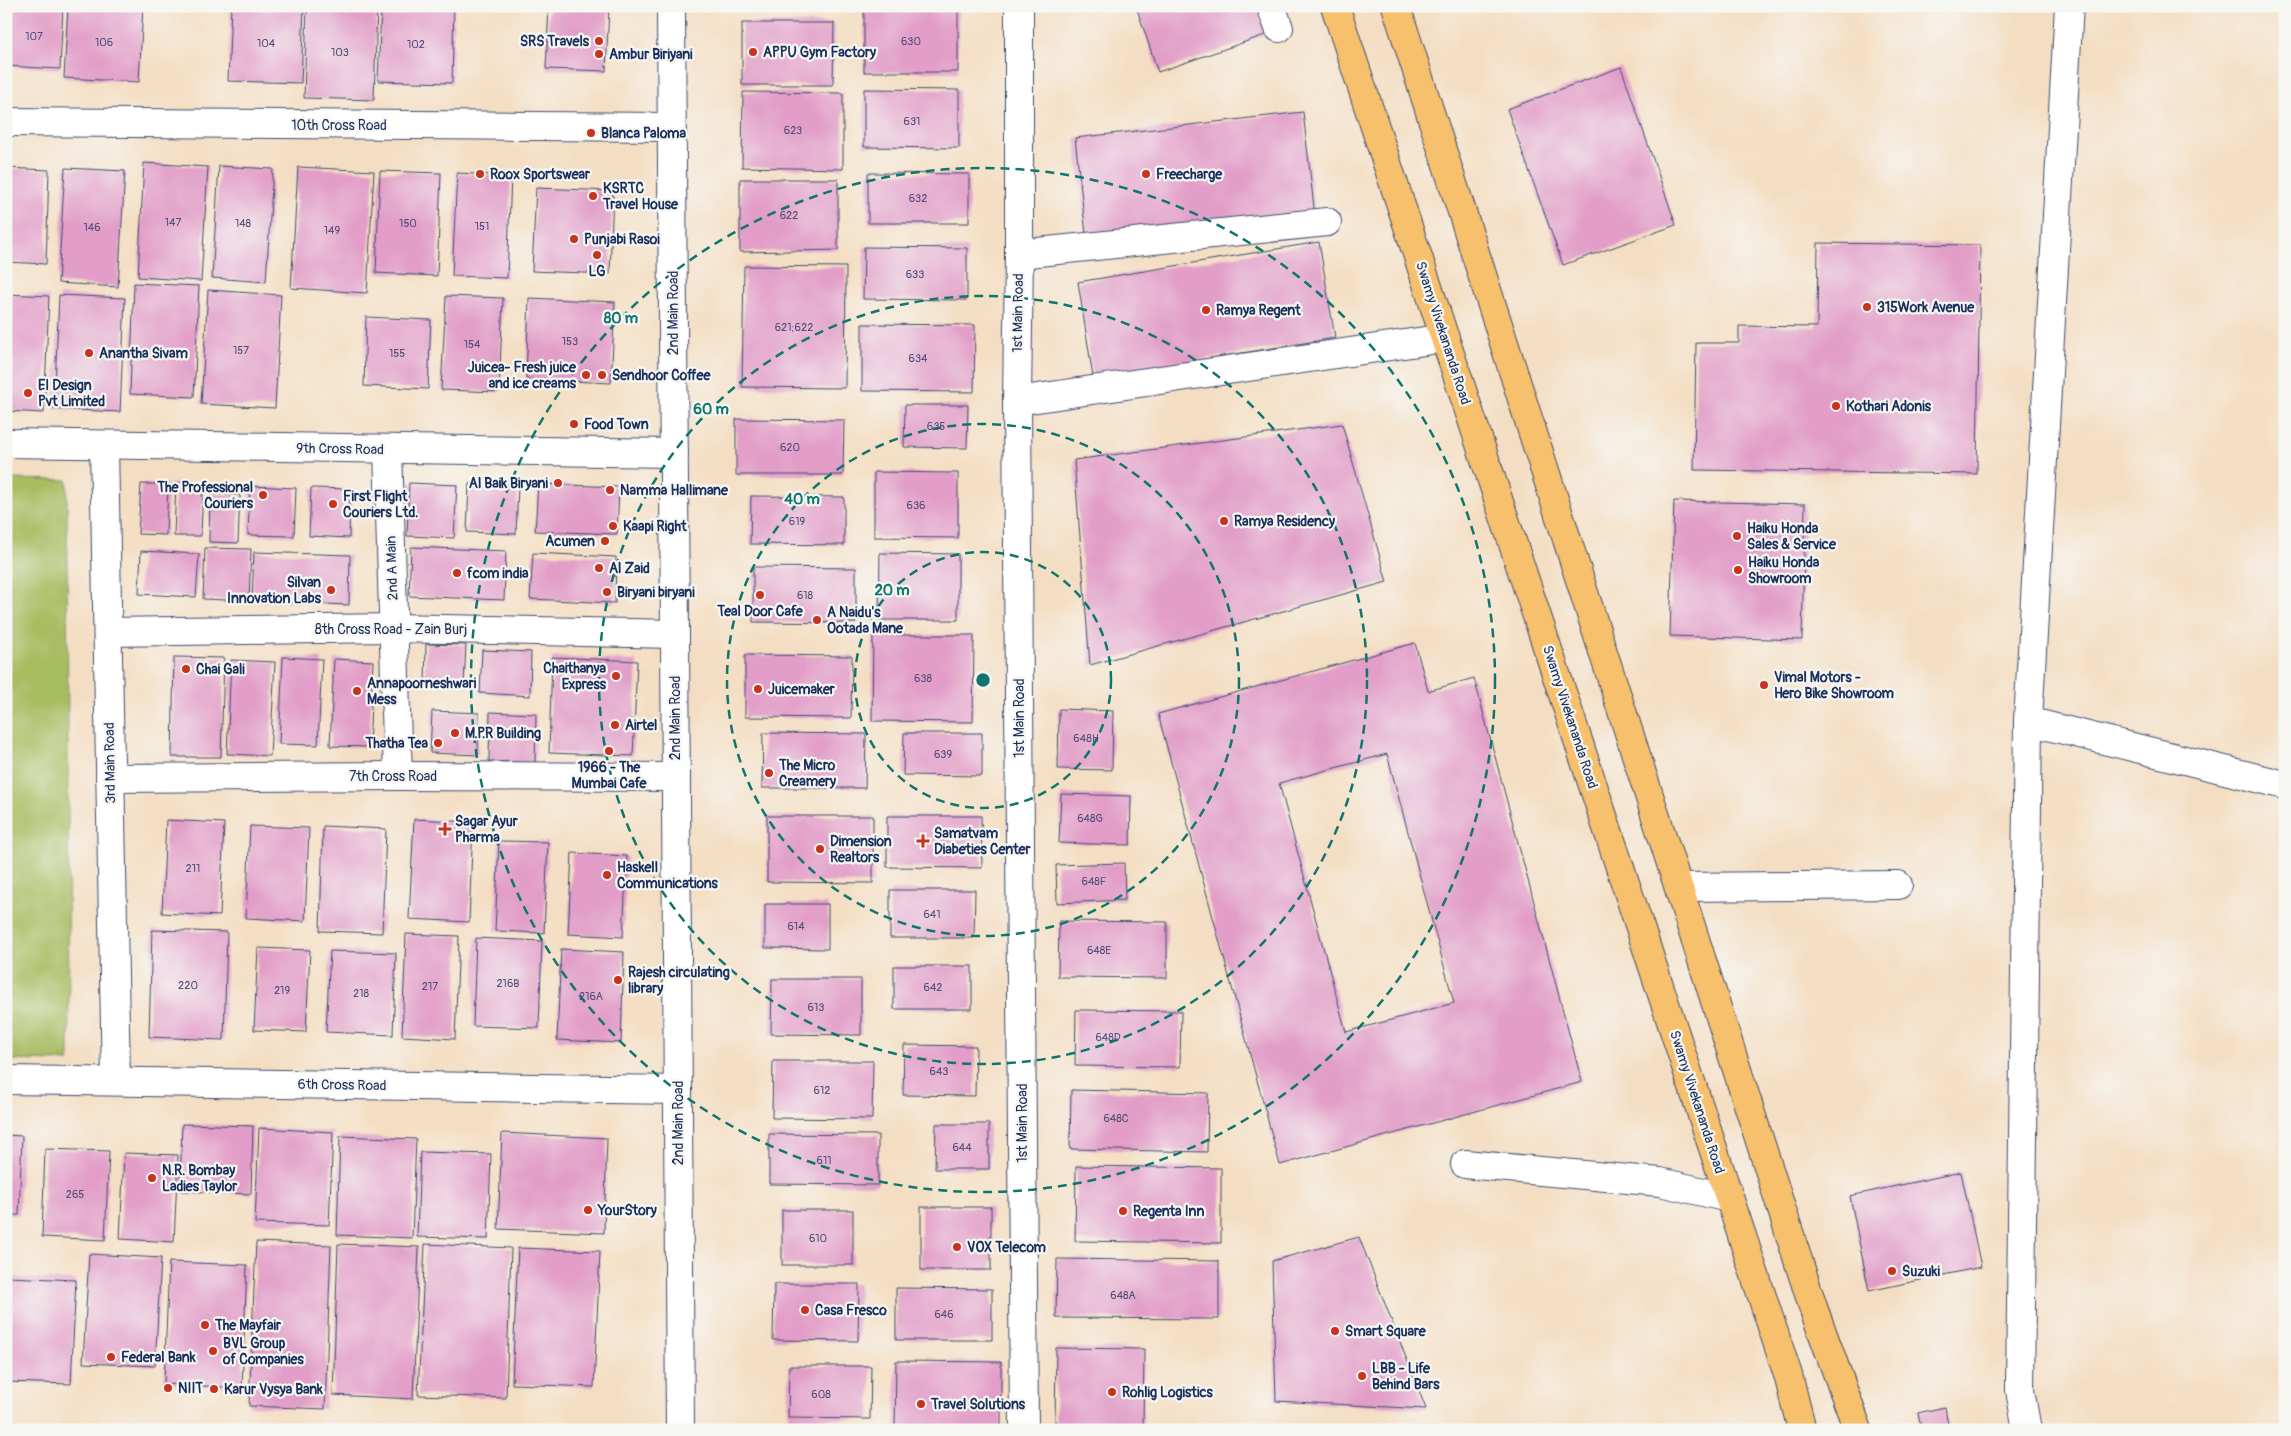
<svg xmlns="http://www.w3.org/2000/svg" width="2291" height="1436" viewBox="0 0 2291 1436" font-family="Pangolin,sans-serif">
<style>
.green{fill:#a8bc61;stroke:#627660}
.building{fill:#e29ec8;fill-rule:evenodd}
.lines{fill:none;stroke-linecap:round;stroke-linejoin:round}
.minor-casing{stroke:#3c496d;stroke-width:30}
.major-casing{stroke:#3c496d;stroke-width:30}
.minor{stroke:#fff;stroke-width:28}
.major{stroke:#f7c06c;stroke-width:28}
.ring{fill:none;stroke:#0f766e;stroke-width:2.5;stroke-dasharray:9 6}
.poi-dot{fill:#c8321e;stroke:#f6f6f2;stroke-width:2}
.labels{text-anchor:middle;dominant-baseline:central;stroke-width:4.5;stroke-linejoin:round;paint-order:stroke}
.number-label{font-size:11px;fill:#4d4b78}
.poi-label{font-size:14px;font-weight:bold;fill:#1b2f5e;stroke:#f6f6f2;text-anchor:start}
.street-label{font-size:14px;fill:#1b2f5e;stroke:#f6f6f2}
.centre{fill:#0f766e;stroke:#f6f6f2;stroke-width:2.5}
.ring-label{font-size:15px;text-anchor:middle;font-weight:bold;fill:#0f766e;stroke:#f6f6f2;stroke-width:4.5;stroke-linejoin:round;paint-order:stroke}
</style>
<rect width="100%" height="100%" fill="#f6f6f2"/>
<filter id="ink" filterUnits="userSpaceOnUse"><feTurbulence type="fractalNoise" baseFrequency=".02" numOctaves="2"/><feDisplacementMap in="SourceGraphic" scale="10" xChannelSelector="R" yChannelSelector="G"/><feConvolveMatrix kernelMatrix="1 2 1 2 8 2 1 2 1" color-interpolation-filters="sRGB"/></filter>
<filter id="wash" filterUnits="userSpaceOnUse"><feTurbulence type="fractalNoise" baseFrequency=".0096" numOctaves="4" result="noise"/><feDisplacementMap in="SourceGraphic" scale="20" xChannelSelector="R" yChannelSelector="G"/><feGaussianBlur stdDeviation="1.12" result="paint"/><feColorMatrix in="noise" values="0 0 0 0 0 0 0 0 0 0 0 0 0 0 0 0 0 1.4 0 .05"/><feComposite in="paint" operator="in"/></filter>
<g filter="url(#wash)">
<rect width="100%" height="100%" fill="#f4dec3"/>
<!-- green -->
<polygon class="green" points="6,479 67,480 69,1061 6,1060"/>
<g id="blocks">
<!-- building -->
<g class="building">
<polygon points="6,6 63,6 60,69 6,66"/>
<polygon points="68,6 143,6 139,82 64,78"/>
<polygon points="231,6 304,6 301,83 228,81"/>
<polygon points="307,6 377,6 374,100 304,98"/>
<polygon points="381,6 454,6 452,83 378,81"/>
<polygon points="549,6 609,6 606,71 546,69"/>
<polygon points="1136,6 1259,6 1268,34 1158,72"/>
<rect x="864" y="10" width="94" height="62"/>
<polygon points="742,23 834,23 833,85 742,85"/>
<polygon points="1621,67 1676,225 1563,265 1507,109"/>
<polygon points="864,89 959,90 959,148 864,147"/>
<polygon points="743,92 843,93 843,169 742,167"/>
<polygon points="1303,112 1315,216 1087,243 1075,138"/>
<polygon points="144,163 208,167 201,281 138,277"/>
<polygon points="219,166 273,169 266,282 212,278"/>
<polygon points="298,167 374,171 367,293 291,288"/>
<polygon points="6,168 49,170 46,264 6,262"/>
<polygon points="65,168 125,171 118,287 58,283"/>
<polygon points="380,171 441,173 437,276 376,273"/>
<polygon points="457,173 511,176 507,278 452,276"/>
<polygon points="868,173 969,174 969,223 868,223"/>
<polygon points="740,179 838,179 838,250 740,252"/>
<polygon points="536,188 613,191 610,274 532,271"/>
<polygon points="1319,242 1335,338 1093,377 1078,282"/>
<polygon points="1818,243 1980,245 1977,474 1694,470 1696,343 1739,343 1739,326 1817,327"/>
<polygon points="864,247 967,248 967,300 863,299"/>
<polygon points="744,266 846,267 845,388 742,387"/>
<polygon points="134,283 199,286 194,397 130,394"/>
<polygon points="208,290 281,295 275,408 201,404"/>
<polygon points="6,294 49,296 44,413 6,411"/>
<polygon points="59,295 125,298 120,412 54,409"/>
<polygon points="446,296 503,298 499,392 441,390"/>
<polygon points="529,298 615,302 611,383 526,379"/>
<polygon points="366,317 431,320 428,389 364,386"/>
<polygon points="862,324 975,325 974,392 862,391"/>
<polygon points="905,405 968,405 967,448 904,447"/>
<polygon points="736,419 844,420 843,475 736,475"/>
<polygon points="1342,424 1387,582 1090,665 1074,460"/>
<polygon points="874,472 958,473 958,538 874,537"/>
<polygon points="176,482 203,484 201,536 174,536"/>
<polygon points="409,483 457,485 454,538 407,536"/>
<polygon points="141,484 168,484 166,535 138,534"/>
<polygon points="469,484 518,486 516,534 467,532"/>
<polygon points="538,484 619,487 617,534 535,531"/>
<polygon points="250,486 296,488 294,536 248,535"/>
<polygon points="311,488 350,489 349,538 309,536"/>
<polygon points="210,494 240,495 238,543 209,542"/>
<polygon points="751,496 844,497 844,545 750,544"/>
<polygon points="1674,501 1805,504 1802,640 1670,636"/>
<polygon points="411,547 506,551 504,600 409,596"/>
<polygon points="205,548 251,549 249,601 203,599"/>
<polygon points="141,551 199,554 196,597 139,594"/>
<polygon points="254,552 350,555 349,605 252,601"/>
<polygon points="533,553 616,557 615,603 530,599"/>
<polygon points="880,553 958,554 958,620 879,620"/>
<polygon points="753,567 856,568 856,623 753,622"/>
<polygon points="873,635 974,635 973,722 872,721"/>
<path d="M1415 643 1428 691 1474 678 1582 1082 1280 1165 1158 714ZM1387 754 1454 1003 1346 1032 1279 783Z"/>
<polygon points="426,644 466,645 464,684 425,682"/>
<polygon points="482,650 531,652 530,696 480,693"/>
<polygon points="745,655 852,656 851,718 745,717"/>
<polygon points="174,657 224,658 221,757 172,757"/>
<polygon points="283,657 322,659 318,745 279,744"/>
<polygon points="552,657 637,661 633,756 549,753"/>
<polygon points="334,659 373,661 369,747 330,746"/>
<polygon points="231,660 275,662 270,756 227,754"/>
<polygon points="1059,709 1113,711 1112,770 1058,769"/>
<polygon points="432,711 479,713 478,755 430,753"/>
<polygon points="490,712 536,714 535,763 489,761"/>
<polygon points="763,733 866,734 865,788 762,788"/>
<polygon points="904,733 982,733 982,776 903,775"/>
<polygon points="1061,794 1131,796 1130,845 1059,843"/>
<polygon points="767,816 873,816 873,883 767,882"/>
<polygon points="887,816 981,816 982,868 887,867"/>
<polygon points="414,819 473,822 469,922 409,919"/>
<polygon points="166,820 224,823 220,916 162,913"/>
<polygon points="250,826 309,828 305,921 246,918"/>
<polygon points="323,826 386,829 382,933 320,931"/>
<polygon points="499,841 548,842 544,933 495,931"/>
<polygon points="572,853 627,856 623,937 568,934"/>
<polygon points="1124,863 1125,900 1057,903 1056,865"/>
<polygon points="890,890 975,890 974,938 890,938"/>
<polygon points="765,904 828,904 828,949 765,948"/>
<polygon points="1059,921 1167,922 1167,978 1058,977"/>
<polygon points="152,930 227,932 224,1040 149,1037"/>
<polygon points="406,934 459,936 455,1039 402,1036"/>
<polygon points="476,938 542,941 539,1028 473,1026"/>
<polygon points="258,948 310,950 306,1032 254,1030"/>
<polygon points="561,949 624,952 621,1043 557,1040"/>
<polygon points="330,951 396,953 393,1035 326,1032"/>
<rect x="894" y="966" width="78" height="43"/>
<polygon points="772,979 861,979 861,1035 771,1034"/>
<polygon points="1076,1010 1181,1011 1180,1067 1075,1066"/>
<polygon points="904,1045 976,1046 975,1096 903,1095"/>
<polygon points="773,1061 873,1061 872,1119 772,1118"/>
<polygon points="1071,1090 1208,1093 1207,1152 1070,1149"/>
<polygon points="182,1124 253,1126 251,1194 180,1191"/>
<polygon points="936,1124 989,1124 989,1169 935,1169"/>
<polygon points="259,1128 333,1132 329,1225 255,1223"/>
<polygon points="502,1133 607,1138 604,1233 498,1229"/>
<polygon points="769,1134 878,1135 878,1185 769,1184"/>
<polygon points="6,1135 22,1136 19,1215 6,1215"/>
<polygon points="340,1136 416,1139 412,1238 337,1235"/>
<polygon points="45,1149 109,1151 105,1240 42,1237"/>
<polygon points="420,1152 491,1154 488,1239 417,1237"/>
<polygon points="124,1153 178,1155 174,1242 120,1239"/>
<polygon points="1076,1166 1221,1168 1221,1243 1075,1241"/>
<polygon points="1961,1172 1981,1267 1869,1291 1850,1196"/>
<rect x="921" y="1207" width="70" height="63"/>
<rect x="782" y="1210" width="71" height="55"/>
<polygon points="1359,1237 1426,1409 1276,1401 1272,1261"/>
<polygon points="256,1242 331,1245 325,1409 249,1406"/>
<polygon points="338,1244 419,1247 413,1399 333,1395"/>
<polygon points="425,1244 511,1248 506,1398 418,1395"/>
<polygon points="518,1248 600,1251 594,1387 512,1384"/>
<polygon points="89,1254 161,1258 155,1366 83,1363"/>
<polygon points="1057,1259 1219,1261 1219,1319 1056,1318"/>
<polygon points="169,1262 247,1265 242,1388 164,1384"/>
<polygon points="8,1277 76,1280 71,1384 6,1382"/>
<polygon points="774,1284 859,1284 858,1341 773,1340"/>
<polygon points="896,1288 992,1289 992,1340 896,1340"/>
<polygon points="1056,1348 1144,1349 1143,1427 1055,1426"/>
<polygon points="896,1361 1001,1362 1001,1430 895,1430"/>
<polygon points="789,1366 871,1366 870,1419 788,1418"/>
<polygon points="1945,1407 1949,1430 1922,1430 1918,1413"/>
</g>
</g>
</g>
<g filter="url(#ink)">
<use href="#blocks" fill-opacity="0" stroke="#3c496d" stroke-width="1"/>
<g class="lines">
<!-- minor casing -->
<g class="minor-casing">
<g id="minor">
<polyline points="671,6 680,1430"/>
<polyline points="1019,6 1019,254 1017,401 1024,1430"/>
<polyline points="1271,6 1279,28"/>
<polyline points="6,122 671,127"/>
<polyline points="1019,254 1327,222"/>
<polyline points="1017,401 1445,338"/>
<polyline points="6,443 674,453"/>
<polyline points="104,445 116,1081"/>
<polyline points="388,449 398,776"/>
<polyline points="108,632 393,628 675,634"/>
<polyline points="2028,721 2285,785"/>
<polyline points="110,778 398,776 676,777"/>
<polyline points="1680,887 1898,885"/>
<polyline points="6,1080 678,1090"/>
<polyline points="1465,1164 1660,1182 1729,1198"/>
<polyline points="2027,1430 2020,1390 2028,721 2069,6"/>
</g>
</g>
<!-- major casing -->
<g class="major-casing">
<g id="major">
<polyline points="1335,6 1788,1375 1802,1430"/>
<polyline points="1396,6 1814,1310 1858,1430"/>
</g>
</g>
<!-- minor -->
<use href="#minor" class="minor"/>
<!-- major -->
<use href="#major" class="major"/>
</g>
</g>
<!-- distance rings -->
<g class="ring">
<circle cx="983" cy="680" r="128"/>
<circle cx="983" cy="680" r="256"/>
<circle cx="983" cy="680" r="384"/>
<circle cx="983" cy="680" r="512"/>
</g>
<!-- markers -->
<g class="poi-dot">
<circle cx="599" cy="41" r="5"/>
<circle cx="753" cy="52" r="5"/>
<circle cx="599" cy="54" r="5"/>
<circle cx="591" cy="133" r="5"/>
<circle cx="480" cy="174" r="5"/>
<circle cx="1146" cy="174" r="5"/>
<circle cx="593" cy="196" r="5"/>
<circle cx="574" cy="239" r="5"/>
<circle cx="597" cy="255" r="5"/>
<circle cx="1867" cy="307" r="5"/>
<circle cx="1206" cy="310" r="5"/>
<circle cx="89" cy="353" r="5"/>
<circle cx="586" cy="375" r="5"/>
<circle cx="602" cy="375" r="5"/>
<circle cx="28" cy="393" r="5"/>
<circle cx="1836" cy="406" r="5"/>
<circle cx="574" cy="424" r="5"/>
<circle cx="558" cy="483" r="5"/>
<circle cx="610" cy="490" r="5"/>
<circle cx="263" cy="495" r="5"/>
<circle cx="333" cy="504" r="5"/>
<circle cx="1224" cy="521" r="5"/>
<circle cx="613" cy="526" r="5"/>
<circle cx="1737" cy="536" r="5"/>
<circle cx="605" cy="541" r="5"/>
<circle cx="599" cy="568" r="5"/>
<circle cx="1738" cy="570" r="5"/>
<circle cx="457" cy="573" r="5"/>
<circle cx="331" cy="590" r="5"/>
<circle cx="607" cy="592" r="5"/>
<circle cx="760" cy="595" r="5"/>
<circle cx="817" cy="620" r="5"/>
<circle cx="186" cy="669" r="5"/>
<circle cx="616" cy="676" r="5"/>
<circle cx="1764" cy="685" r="5"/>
<circle cx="758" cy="689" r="5"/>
<circle cx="357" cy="691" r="5"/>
<circle cx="615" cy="725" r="5"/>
<circle cx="455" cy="733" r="5"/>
<circle cx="438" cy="743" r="5"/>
<circle cx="609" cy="751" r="5"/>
<circle cx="769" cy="773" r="5"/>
<path d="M442.5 821.5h5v5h5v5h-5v5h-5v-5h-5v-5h5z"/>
<path d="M920.5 833.5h5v5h5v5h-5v5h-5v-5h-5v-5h5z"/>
<circle cx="820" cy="849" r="5"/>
<circle cx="607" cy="875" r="5"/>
<circle cx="618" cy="980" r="5"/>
<circle cx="152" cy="1178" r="5"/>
<circle cx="588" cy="1210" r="5"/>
<circle cx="1123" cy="1211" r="5"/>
<circle cx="957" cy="1247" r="5"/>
<circle cx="1892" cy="1271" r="5"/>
<circle cx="805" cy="1310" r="5"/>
<circle cx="205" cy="1325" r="5"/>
<circle cx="1335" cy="1331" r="5"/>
<circle cx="213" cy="1351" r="5"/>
<circle cx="111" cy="1357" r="5"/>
<circle cx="1362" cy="1376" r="5"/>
<circle cx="168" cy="1388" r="5"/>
<circle cx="214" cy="1389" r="5"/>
<circle cx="1112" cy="1392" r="5"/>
<circle cx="921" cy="1404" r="5"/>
</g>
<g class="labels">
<!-- number labels -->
<g class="number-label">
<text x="34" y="36">107</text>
<text x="911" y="41">630</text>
<text x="104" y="42">106</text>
<text x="266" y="43">104</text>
<text x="416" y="44">102</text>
<text x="340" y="52">103</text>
<text x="912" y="121">631</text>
<text x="793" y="130">623</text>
<text x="918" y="198">632</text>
<text x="789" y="215">622</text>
<text x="173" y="222">147</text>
<text x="243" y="223">148</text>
<text x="408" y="223">150</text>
<text x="482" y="226">151</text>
<text x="92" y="227">146</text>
<text x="332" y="230">149</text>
<text x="915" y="274">633</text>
<text x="794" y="327">621;622</text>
<text x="570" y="341">153</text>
<text x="472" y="344">154</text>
<text x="241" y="350">157</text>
<text x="397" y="353">155</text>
<text x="918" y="358">634</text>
<text x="936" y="426">635</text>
<text x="790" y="447">620</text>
<text x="916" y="505">636</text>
<text x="797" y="521">619</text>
<text x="805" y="595">618</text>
<text x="923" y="678">638</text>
<text x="1086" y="738">648H</text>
<text x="943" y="754">639</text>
<text x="1090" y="818">648G</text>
<text x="193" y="868">211</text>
<text x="1094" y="881">648F</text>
<text x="932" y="914">641</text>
<text x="796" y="926">614</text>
<text x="1099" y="950">648E</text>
<text x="508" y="983">216B</text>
<text x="188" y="985">220</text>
<text x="430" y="986">217</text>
<text x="933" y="987">642</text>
<text x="282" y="990">219</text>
<text x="361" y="993">218</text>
<text x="591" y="996">216A</text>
<text x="816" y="1007">613</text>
<text x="1108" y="1037">648D</text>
<text x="939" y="1071">643</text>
<text x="822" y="1090">612</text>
<text x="1116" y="1118">648C</text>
<text x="962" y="1147">644</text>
<text x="824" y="1160">611</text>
<text x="75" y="1194">265</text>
<text x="818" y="1238">610</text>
<text x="1123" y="1295">648A</text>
<text x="944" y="1314">646</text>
<text x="821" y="1394">608</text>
</g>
<!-- poi labels -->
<g class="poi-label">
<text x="589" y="41" text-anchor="end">SRS Travels</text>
<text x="763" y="52">APPU Gym Factory</text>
<text x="609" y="54">Ambur Biriyani</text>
<text x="601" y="133">Blanca Paloma</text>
<text x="490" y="174">Roox Sportswear</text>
<text x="1156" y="174">Freecharge</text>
<text x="603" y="188">KSRTC<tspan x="603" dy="16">Travel House</tspan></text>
<text x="584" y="239">Punjabi Rasoi</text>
<text x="597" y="271" text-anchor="middle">LG</text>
<text x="1877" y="307">315Work Avenue</text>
<text x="1216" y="310">Ramya Regent</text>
<text x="99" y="353">Anantha Sivam</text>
<text x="576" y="367" text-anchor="end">Juicea- Fresh juice<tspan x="576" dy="16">and ice creams</tspan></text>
<text x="612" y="375">Sendhoor Coffee</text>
<text x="38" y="385">EI Design<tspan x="38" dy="16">Pvt Limited</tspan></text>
<text x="1846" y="406">Kothari Adonis</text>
<text x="584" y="424">Food Town</text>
<text x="548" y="483" text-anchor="end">Al Baik Biryani</text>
<text x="253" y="487" text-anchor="end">The Professional<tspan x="253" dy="16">Couriers</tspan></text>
<text x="620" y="490">Namma Hallimane</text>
<text x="343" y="496">First Flight<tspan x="343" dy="16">Couriers Ltd.</tspan></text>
<text x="1234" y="521">Ramya Residency</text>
<text x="623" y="526">Kaapi Right</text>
<text x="1747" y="528">Haiku Honda<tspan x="1747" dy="16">Sales &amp; Service</tspan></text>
<text x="595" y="541" text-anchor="end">Acumen</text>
<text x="1748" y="562">Haiku Honda<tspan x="1748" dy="16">Showroom</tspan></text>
<text x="609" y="568">Al Zaid</text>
<text x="467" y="573">fcom india</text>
<text x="321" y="582" text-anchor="end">Silvan<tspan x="321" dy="16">Innovation Labs</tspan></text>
<text x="617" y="592">Biryani biryani</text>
<text x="760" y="611" text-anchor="middle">Teal Door Cafe</text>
<text x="827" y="612">A Naidu's<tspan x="827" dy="16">Ootada Mane</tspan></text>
<text x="606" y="668" text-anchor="end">Chaithanya<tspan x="606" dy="16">Express</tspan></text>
<text x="196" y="669">Chai Gali</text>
<text x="1774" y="677">Vimal Motors -<tspan x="1774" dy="16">Hero Bike Showroom</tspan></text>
<text x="367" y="683">Annapoorneshwari<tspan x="367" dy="16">Mess</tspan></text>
<text x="768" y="689">Juicemaker</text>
<text x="625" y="725">Airtel</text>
<text x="465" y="733">M.P.R Building</text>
<text x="428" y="743" text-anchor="end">Thatha Tea</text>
<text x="779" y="765">The Micro<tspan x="779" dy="16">Creamery</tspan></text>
<text x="609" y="767" text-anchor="middle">1966 - The<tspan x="609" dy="16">Mumbai Cafe</tspan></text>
<text x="455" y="821">Sagar Ayur<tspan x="455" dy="16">Pharma</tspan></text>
<text x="934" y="833">Samatvam<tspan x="934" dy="16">Diabeties Center</tspan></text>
<text x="830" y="841">Dimension<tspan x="830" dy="16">Realtors</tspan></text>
<text x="617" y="867">Haskell<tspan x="617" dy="16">Communications</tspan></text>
<text x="628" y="972">Rajesh circulating<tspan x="628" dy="16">library</tspan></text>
<text x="162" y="1170">N.R. Bombay<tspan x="162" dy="16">Ladies Taylor</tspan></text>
<text x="598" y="1210">YourStory</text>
<text x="1133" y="1211">Regenta Inn</text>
<text x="967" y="1247">VOX Telecom</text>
<text x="1902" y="1271">Suzuki</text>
<text x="815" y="1310">Casa Fresco</text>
<text x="215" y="1325">The Mayfair</text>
<text x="1345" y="1331">Smart Square</text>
<text x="223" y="1343">BVL Group<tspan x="223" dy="16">of Companies</tspan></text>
<text x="121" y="1357">Federal Bank</text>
<text x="1372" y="1368">LBB - Life<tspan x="1372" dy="16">Behind Bars</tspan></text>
<text x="178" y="1388">NIIT</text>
<text x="224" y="1389">Karur Vysya Bank</text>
<text x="1122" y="1392">Rohlig Logistics</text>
<text x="931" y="1404">Travel Solutions</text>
</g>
<!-- street labels -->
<g class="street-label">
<text x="339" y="125">10th Cross Road</text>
<text transform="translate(673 313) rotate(-90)">2nd Main Road</text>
<text transform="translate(1018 313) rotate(-89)">1st Main Road</text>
<text transform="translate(1443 333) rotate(72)">Swamy Vivekananda Road</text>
<text transform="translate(340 449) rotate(1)">9th Cross Road</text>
<text transform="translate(392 568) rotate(-92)">2nd A Main</text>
<text x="391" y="629">8th Cross Road - Zain Burj</text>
<text transform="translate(1570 717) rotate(72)">Swamy Vivekananda Road</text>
<text transform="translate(675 718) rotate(-90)">2nd Main Road</text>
<text transform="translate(1019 718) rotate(-90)">1st Main Road</text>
<text transform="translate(110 763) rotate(-91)">3rd Main Road</text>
<text x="393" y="776">7th Cross Road</text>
<text transform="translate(342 1085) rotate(1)">6th Cross Road</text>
<text transform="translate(1697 1102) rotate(72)">Swamy Vivekananda Road</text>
<text transform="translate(678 1123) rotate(-90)">2nd Main Road</text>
<text transform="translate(1022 1123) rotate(-90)">1st Main Road</text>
</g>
</g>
<circle cx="983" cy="680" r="8" class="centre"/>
<g class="ring-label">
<text x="621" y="323">80 m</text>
<text x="711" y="414">60 m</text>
<text x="802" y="504">40 m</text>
<text x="892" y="595">20 m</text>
</g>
<!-- margin -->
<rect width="2291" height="1436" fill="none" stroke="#f6f6f2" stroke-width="25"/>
</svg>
